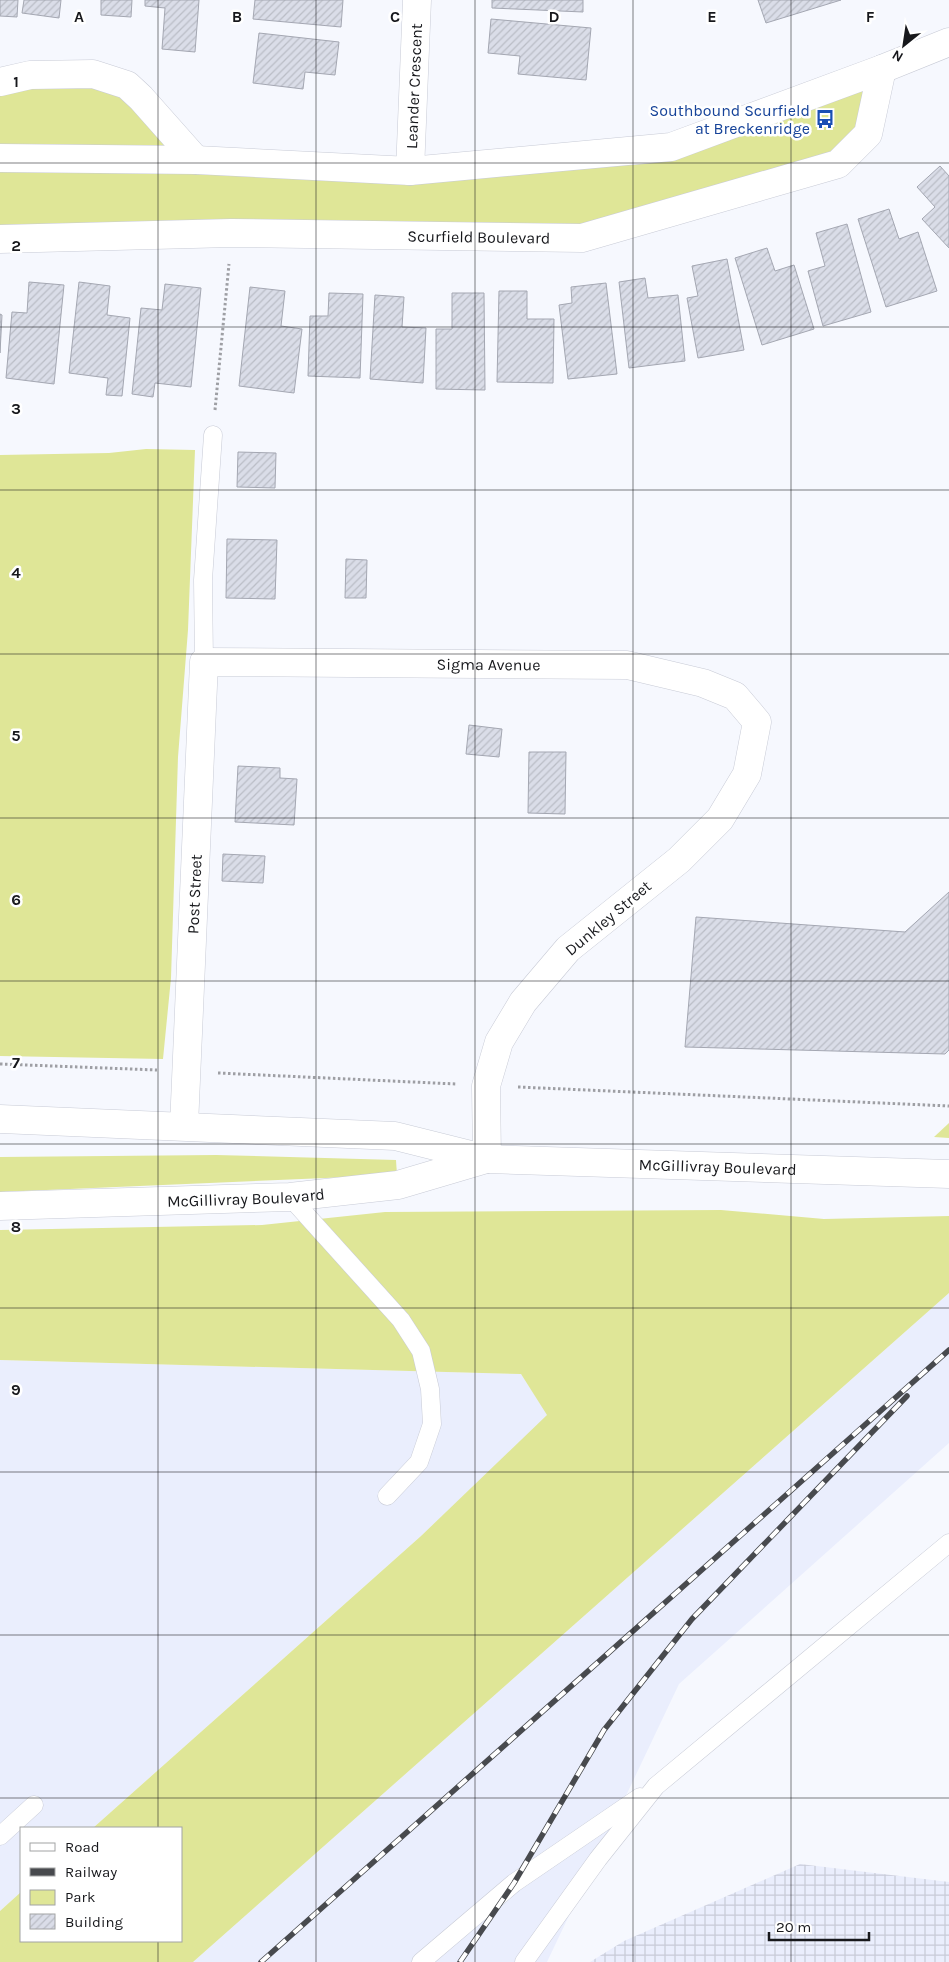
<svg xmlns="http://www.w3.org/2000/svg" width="949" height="1962" viewBox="0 0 949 1962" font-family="Karla,sans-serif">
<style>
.built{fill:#eaeefd}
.industrial{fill:url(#industrial-grid)}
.green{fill:#dfe697}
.building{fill:url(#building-hatch);stroke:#a4a7b2}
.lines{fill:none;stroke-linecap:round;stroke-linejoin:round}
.lane-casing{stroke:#c8cbd6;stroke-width:19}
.street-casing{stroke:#c8cbd6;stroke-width:29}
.secondary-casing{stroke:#c8cbd6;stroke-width:29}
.primary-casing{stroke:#c8cbd6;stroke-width:29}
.path{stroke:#9e9fa4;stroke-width:3;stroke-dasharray:2.5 2.5;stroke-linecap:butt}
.lane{stroke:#fff;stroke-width:18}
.street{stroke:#fff;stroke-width:28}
.secondary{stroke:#fff;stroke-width:28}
.primary{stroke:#fff;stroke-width:28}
.rail-casing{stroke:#484a4e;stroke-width:5.5}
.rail{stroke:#fff;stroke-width:4;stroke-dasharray:11;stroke-linecap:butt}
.grid{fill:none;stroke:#17181c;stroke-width:1;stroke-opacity:0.55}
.labels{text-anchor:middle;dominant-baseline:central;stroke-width:5;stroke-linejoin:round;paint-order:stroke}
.street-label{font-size:16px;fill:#17181c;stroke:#fff}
.transit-label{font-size:16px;fill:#164399;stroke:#fff;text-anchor:end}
.grid-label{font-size:16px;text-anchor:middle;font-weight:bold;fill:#17181c;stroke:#fff;stroke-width:5;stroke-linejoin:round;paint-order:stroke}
</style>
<defs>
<pattern id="industrial-grid" width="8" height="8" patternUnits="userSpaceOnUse" patternTransform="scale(1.25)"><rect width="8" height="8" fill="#eaeefd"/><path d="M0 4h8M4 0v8" fill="none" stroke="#c8cbd8"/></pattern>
<pattern id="building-hatch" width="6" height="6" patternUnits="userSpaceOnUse" patternTransform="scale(1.25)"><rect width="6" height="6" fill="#dadde8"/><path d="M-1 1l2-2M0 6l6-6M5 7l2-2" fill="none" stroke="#babdc6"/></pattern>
</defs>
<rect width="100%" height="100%" fill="#f6f8fe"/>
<!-- built -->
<g class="built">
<polygon points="949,1293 949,1443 679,1684 547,1962 193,1962"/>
<polygon points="0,1360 521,1374 548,1415 421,1536 93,1828 21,1828 21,1892 0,1911"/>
</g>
<!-- industrial -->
<polygon class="industrial" points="800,1864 949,1882 949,1962 590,1962 624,1941"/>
<!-- green -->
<g class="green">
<polygon points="882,69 868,134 838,164 582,238 0,239 0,82 93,74 196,160 410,171 671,147"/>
<polygon points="146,449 195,450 188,630 178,757 171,978 163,1059 0,1056 0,455 109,453"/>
<polygon points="949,1123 949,1138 934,1137"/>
<polygon points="216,1155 396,1160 397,1175 0,1192 0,1157"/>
<polygon points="721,1210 824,1219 949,1216 949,1293 193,1962 0,1962 0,1911 21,1892 21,1941 181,1941 181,1828 93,1828 421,1536 547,1415 521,1374 0,1360 0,1230 262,1225 385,1212"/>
</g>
<!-- building -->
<g class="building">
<polygon points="0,0 18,0 17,17 0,16"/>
<polygon points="24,0 61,0 59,18 22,13"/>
<polygon points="101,0 132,0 131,17 101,15"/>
<polygon points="145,0 199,0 195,52 162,49 165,8 145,6"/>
<polygon points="255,0 343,0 341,27 253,19"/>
<polygon points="492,0 583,0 583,12 492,8"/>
<polygon points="758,0 841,0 766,23"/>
<polygon points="491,19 591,28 586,80 518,74 520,56 488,53"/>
<polygon points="259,33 339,42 335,75 305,72 303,89 253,83"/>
<polygon points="940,166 949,176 949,248 922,219 935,207 917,187"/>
<polygon points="889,209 899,239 918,232 937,291 886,307 858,219"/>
<polygon points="847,224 871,312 823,326 808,271 825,266 816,233"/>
<polygon points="767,248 775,271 794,265 814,329 762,345 735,258"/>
<polygon points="727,259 744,350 698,358 687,298 698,296 692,266"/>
<polygon points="645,278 648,298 678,295 685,361 629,368 619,282"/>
<polygon points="29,282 64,285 54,384 6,378 12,312 27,313"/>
<polygon points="79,282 110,286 107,315 130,318 122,396 106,395 108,378 69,373"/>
<polygon points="606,283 617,374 568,379 559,305 572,303 571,287"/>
<polygon points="165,284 201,288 191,387 155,383 153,397 132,394 141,308 162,310"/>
<polygon points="250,287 285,291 281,326 302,329 294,393 239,386"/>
<polygon points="499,291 527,291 527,319 554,319 553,383 497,382"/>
<polygon points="329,293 363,294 360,378 308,376 310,316 328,316"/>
<polygon points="452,293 484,293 485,390 436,389 436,329 452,329"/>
<polygon points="375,295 404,297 402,327 426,328 423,383 370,379"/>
<polygon points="0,314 2,315 0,353"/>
<polygon points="238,452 276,453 275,488 237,487"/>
<polygon points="227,539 277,540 275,599 226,598"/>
<polygon points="346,559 367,560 366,598 345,598"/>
<polygon points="469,725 502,729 499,757 466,754"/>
<polygon points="529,752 566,752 565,814 528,813"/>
<polygon points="238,766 280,768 280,778 297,779 294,825 235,822"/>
<polygon points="223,854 265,856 263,883 222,881"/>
<polygon points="949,892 949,1050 945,1054 685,1047 696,917 905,932"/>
</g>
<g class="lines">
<!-- lane casing -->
<g class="lane-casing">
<g id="lane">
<polyline points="204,662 203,580 213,435"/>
<polyline points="290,1197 401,1320 421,1351 430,1389 432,1424 419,1462 387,1496"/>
<polyline points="0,1836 34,1805"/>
<polyline points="421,1962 514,1883 640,1797"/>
<polyline points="524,1962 598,1859 656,1786 949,1543"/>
</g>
</g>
<!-- street casing -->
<g class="street-casing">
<g id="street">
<polyline points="0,82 30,75 93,74 127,85 141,98 196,160"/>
<path id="s1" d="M410 171 417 0"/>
<path id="s2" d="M0 239 231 233 582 238 838 164 868 134 882 69"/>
<path id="s3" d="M184 1126 204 662 627 665 703 683 735 696 757 722 747 774 720 819 679 860 568 949 523 1002 499 1042 486 1086 487 1159"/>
</g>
</g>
<!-- secondary casing -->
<g class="secondary-casing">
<polyline id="secondary" points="0,158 196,160 410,171 671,147 882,69 949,42"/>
</g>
<!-- primary casing -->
<g class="primary-casing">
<g id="primary">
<path id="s4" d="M0 1119 395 1136 487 1159 949 1174"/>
<path id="s5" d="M0 1206 290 1197 398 1185 486 1159"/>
</g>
</g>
<!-- path -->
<g class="path">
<polyline points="215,410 229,264"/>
<polyline points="0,1064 157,1070"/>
<polyline points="218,1073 456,1084"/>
<polyline points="518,1087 949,1106"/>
</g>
<!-- lane -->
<use href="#lane" class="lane"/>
<!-- street -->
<use href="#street" class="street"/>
<!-- secondary -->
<use href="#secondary" class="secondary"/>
<!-- primary -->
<use href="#primary" class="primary"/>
<!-- rail casing -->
<g class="rail-casing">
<g id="rail">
<polyline points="261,1962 949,1350"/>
<polyline points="460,1962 514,1883 604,1730 692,1619 907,1396"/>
</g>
</g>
<!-- rail -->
<use href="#rail" class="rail"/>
</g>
<!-- grid -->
<path class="grid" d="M158 0V1828M316 0V1962M475 0V1962M633 0V1962M791 0V1962M0 163H949M0 327H949M0 490H949M0 654H949M0 818H949M0 981H949M0 1144H949M0 1308H949M0 1472H949M0 1635H949M0 1798H949M158 1941V1962"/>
<!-- icons -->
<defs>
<g id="bus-bare" transform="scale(1.5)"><path d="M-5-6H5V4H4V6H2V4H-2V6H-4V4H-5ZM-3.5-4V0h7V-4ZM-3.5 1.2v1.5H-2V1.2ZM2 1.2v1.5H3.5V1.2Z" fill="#1a4fb4" stroke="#fff" stroke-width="2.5" paint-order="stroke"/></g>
</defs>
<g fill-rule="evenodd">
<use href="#bus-bare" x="825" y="119"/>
</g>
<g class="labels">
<!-- street labels -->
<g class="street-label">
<text stroke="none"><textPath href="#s1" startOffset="85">Leander Crescent</textPath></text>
<text stroke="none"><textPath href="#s2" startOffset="479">Scurfield Boulevard</textPath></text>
<text stroke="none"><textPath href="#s3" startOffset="749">Sigma Avenue</textPath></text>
<text stroke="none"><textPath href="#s3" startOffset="232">Post Street</textPath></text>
<text transform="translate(608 918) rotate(-40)">Dunkley Street</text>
<text stroke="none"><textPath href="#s4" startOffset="721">McGillivray Boulevard</textPath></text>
<text stroke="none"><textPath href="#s5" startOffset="246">McGillivray Boulevard</textPath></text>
</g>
<!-- transit labels -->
<g class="transit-label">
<text x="810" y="110">Southbound Scurfield<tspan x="810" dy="18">at Breckenridge</tspan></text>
</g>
</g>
<g class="grid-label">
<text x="79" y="22">A</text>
<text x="237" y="22">B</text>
<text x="395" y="22">C</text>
<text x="554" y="22">D</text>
<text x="712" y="22">E</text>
<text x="870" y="22">F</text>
<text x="16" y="87">1</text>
<text x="16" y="251">2</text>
<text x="16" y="414">3</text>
<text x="16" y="578">4</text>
<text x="16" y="741">5</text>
<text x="16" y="905">6</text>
<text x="16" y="1068">7</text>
<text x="16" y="1232">8</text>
<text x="16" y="1395">9</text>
</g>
<!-- legend -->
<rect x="20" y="1827" width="162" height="115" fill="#ffffff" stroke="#a2a3a4"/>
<rect x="30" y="1843" width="25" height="8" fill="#ffffff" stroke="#a2a3a4"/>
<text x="65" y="1852" font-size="15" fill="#17181c">Road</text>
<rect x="30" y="1868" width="25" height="8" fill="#484a4e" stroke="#a2a3a4"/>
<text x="65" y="1877" font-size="15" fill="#17181c">Railway</text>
<rect x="30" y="1890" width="25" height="15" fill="#dfe697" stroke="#a2a3a4"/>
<text x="65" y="1902" font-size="15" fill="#17181c">Park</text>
<rect x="30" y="1914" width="25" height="15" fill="url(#building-hatch)" stroke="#a2a3a4"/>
<text x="65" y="1927" font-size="15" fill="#17181c">Building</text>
<!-- north arrow -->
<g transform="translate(904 45) rotate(210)" stroke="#ffffff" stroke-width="4" paint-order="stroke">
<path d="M0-4L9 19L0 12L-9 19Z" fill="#17181c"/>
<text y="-8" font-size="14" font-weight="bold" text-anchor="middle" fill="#17181c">N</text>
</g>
<!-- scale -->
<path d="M769 1932v8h100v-8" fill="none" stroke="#17181c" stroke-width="2.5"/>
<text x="776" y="1932" font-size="15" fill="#17181c" stroke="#ffffff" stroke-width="4" paint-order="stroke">20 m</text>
</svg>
